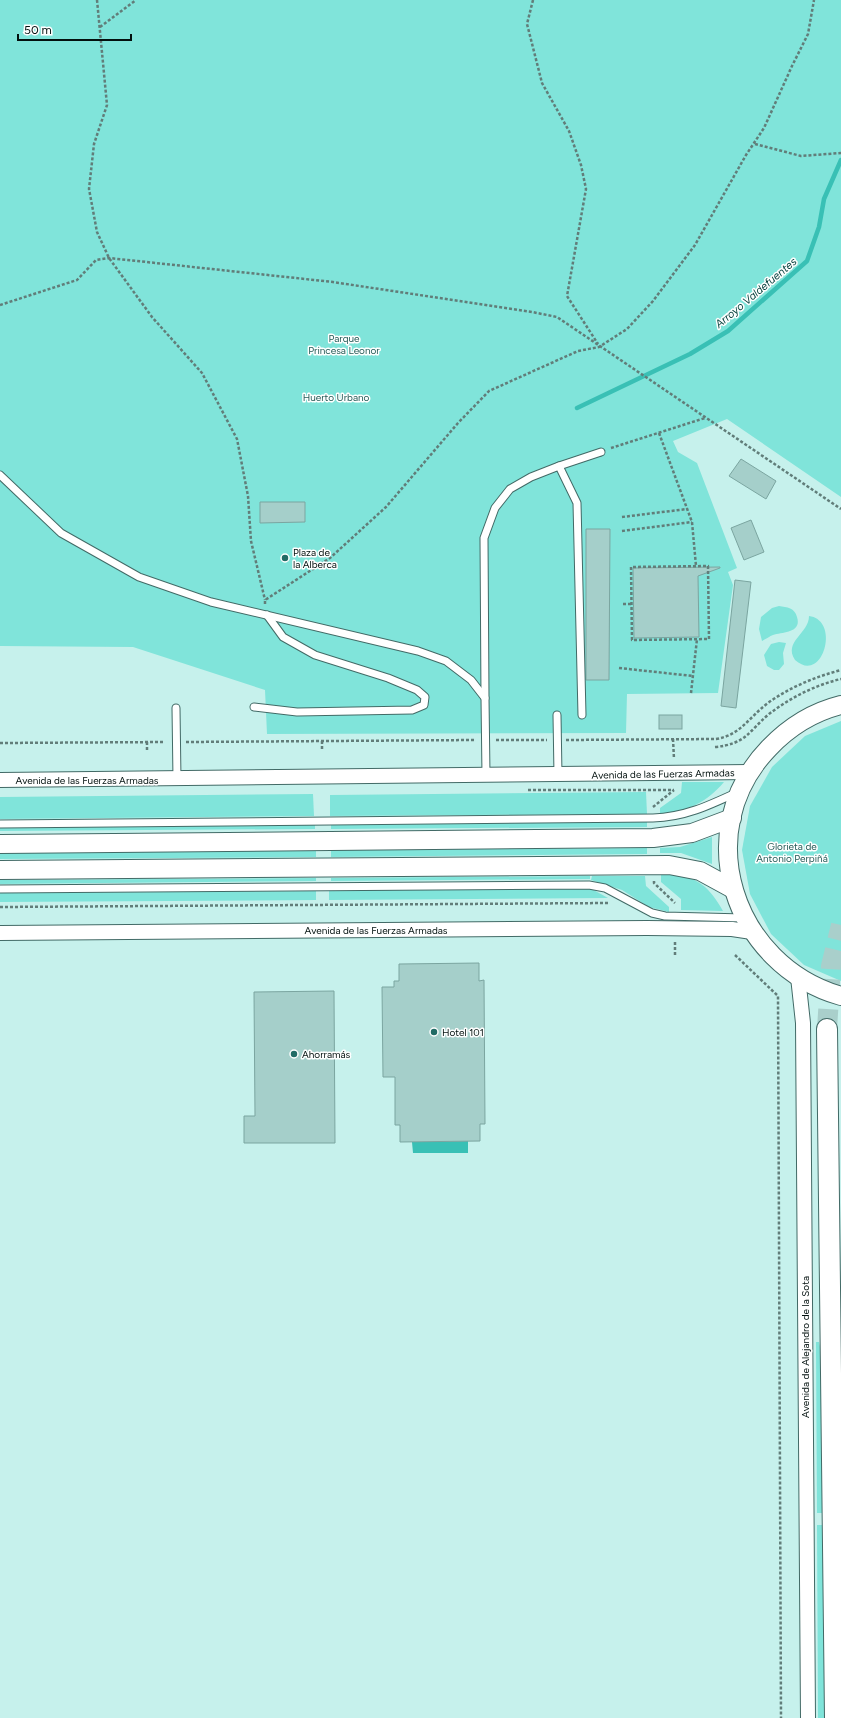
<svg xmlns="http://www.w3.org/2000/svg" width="841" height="1718" viewBox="0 0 841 1718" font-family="Figtree,sans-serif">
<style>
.green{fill:#80e4da}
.water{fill:#39c0b5}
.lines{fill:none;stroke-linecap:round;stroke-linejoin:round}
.stream{stroke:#39c0b5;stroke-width:4.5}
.building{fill:#a5cfca;stroke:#7ba5a0}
.secondary-tunnel{stroke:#a9cfcb;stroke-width:20;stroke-dasharray:20 10;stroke-linecap:butt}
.service-casing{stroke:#426a66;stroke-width:9}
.minor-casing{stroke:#426a66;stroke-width:16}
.tertiary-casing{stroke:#426a66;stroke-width:20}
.secondary-casing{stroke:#426a66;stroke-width:22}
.path{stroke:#617d79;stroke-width:2.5;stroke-dasharray:3 2;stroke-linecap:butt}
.service{stroke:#fff;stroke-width:7}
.minor{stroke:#fff;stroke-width:14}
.tertiary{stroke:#fff;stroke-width:18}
.secondary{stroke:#fff;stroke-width:20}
.poi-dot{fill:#216b65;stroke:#fff;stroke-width:1.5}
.labels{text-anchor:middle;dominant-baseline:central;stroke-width:3;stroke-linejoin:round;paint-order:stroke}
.park-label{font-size:10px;fill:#255b57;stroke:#fff}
.poi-label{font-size:10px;fill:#02100e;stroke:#fff;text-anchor:start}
.street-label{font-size:10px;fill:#02100e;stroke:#fff}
.water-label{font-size:11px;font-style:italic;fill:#0a4541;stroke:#fff}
</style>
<rect width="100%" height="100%" fill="#c6f1ec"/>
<!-- green -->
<g class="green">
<polygon points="0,0 841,0 841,497 727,419 673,441 678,452 697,463 737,568 728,572 733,585 718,693 627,694 626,733 267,734 265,690 133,647 0,646"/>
<path d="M779 606C787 607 795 608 797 617 802 633 783 632 773 635 770 636 766 639 762 641L759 629 761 617 772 608Z"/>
<path d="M809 616C841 620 823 685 795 660 783 641 809 634 809 616Z"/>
<polygon points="779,642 786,643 783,653 784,664 779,670 774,670 767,666 764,655 771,644"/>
<polygon points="841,721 841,981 804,965 771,934 750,894 742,850 750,806 772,767 805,736"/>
<path d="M682 782H724C707 802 687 812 660 814V808L681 793Z"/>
<polygon points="646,792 647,814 330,816 330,795"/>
<polygon points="313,794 314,816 0,819 0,797"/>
<polygon points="647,822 647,827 331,829 331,825"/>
<polygon points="315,825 315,829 0,831 0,828"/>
<polygon points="712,837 712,864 681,853 660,853 660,848 680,847"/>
<polygon points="647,848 647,854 331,857 331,850"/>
<polygon points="316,850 316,857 0,859 0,852"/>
<path d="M661 874C693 875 707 882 723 911L681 910V899L661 882Z"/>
<polygon points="590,876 590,879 331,881 331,878"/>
<polygon points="592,876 645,876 646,886 669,907 669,912 649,907 622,890 591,880"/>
<polygon points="316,878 316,881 0,884 0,880"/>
<polygon points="590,888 608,898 329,900 329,890"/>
<polygon points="316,891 316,900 0,902 0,893"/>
<polygon points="816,1342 819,1342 824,1367 825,1513 817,1513"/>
<polygon points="817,1525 825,1525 827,1718 818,1718"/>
</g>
<!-- water -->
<polygon class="water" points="468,1141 468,1153 413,1153 412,1142"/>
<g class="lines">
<!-- stream -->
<polyline class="stream" points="577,408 690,354 728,331 807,261 819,227 824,199 841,160"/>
</g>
<!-- building -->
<g class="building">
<polygon points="741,459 776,481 766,499 729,476"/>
<polygon points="260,502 305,502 305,522 260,523"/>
<polygon points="751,520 764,552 744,560 731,528"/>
<polygon points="586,529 610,529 609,680 586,680"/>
<polygon points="720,567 720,568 698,576 699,637 634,638 633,568"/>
<polygon points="735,580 751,582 736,708 721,706"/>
<rect x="659" y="715" width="23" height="14"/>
<polygon points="479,963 479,981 484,980 485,1124 480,1124 480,1141 400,1142 400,1125 395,1125 395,1077 383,1077 382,987 394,987 394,981 399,981 399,964"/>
<polygon points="334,991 335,1143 244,1143 244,1116 255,1116 254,992"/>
</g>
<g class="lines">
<!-- secondary-tunnel -->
<polyline class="secondary-tunnel" points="827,1029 831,966 841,925"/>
<!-- service casing -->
<g class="service-casing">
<g id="service">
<polyline points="559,466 601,452"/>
<polyline points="0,475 61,533 139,577 211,602 418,651 446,661 471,680 485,698 486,775"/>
<polyline points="485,698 484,538 495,508 510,489 531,477 559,466 577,503 582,715"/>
<polyline points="254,707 297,712 412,710 424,705 425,697 417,690 388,678 315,655 283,637 267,615"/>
<polyline points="176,708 177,779"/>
<polyline points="557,715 558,775"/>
<path d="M0 824 653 818C685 817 710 805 738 792"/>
<polyline points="0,889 589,885 605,888 652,913 665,916 744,918"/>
</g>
</g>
<!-- minor casing -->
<g class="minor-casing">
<g id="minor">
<polyline points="0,780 750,772"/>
<polyline points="0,933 647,928 732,929 752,932"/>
<polyline points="798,977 803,1023 808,1718"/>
</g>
</g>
<!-- tertiary casing -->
<g class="tertiary-casing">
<g id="tertiary">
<path d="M841 705C813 712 789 727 769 748 689 831 733 965 841 996"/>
<polyline points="0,844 653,838 692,833 732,818"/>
<polyline points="0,870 669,865 700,871 733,889"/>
</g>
</g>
<!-- secondary casing -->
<g class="secondary-casing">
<polyline id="secondary" points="827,1029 835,1718"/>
</g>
<!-- path -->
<g class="path">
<polyline points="97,0 107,105 94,144 89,189 97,232 109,258 152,317 202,373 237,439 248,496 251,541 265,600"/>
<polyline points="533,0 527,24 542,83 569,131 581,165 586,189 567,296 598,344"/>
<polyline points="100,27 136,0"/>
<polyline points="755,144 801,156 841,153"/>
<polyline points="0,305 77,280 96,260 109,258 333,282 532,312 557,317 841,509"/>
<polyline points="659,433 692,522 696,566"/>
<polyline points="611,448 705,418"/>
<polyline points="622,517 687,509"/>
<polyline points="622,531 692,522"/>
<polygon points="708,566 709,639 632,640 631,567"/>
<polyline points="265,604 265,600 330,558 386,507 458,423 489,391 578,351 599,347 627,329 653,301 695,245 746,155 764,128 792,66 808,34 814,0"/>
<polyline points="623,604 631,604"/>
<polyline points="619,668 693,676"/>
<polyline points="691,693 697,639"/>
<polyline points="673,739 674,759"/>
<polyline points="496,740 547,740"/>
<path d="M566 740 716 739C741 735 749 717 768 703 790 687 815 677 841 670"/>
<polyline points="322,741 322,750"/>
<polyline points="147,742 147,751"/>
<polyline points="186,742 475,740"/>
<polyline points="0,743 165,742"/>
<path d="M715 747C746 744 748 732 769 714 790 698 815 685 841 679"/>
<polyline points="528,790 674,790"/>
<polyline points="653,807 674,790"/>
<polyline points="654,881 654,883 675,903"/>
<polyline points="0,907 610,903"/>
<polyline points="675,942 675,955"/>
<polyline points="735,955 778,996 781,1718"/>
</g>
<!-- service -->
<use href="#service" class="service"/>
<!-- minor -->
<use href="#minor" class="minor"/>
<!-- tertiary -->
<use href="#tertiary" class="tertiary"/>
<!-- secondary -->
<use href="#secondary" class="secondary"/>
</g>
<!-- markers -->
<g class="poi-dot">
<circle cx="285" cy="558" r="4"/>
<circle cx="434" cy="1032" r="4"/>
<circle cx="294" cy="1054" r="4"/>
</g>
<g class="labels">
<!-- park labels -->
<g class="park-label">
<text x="344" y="338">Parque<tspan x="344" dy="12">Princesa Leonor</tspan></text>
<text x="336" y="397">Huerto Urbano</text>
<text x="792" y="846">Glorieta de<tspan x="792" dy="12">Antonio Perpiñá</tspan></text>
</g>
<!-- poi labels -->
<g class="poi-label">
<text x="293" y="552">Plaza de<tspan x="293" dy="12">la Alberca</tspan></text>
<text x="442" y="1032">Hotel 101</text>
<text x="302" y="1054">Ahorramás</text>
</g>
<!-- street labels -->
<g class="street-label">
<text transform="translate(663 774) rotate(-1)">Avenida de las Fuerzas Armadas</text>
<text x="87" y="780">Avenida de las Fuerzas Armadas</text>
<text x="376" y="930">Avenida de las Fuerzas Armadas</text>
<text transform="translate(805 1347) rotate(-90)">Avenida de Alejandro de la Sota</text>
</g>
<!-- water labels -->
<g class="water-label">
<text transform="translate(756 293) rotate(-40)">Arroyo Valdefuentes</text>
</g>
</g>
<!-- scale -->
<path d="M18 34v6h113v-6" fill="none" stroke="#02100e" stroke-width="2"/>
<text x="24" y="34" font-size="12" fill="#02100e" stroke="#ffffff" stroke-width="3" paint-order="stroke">50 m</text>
</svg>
